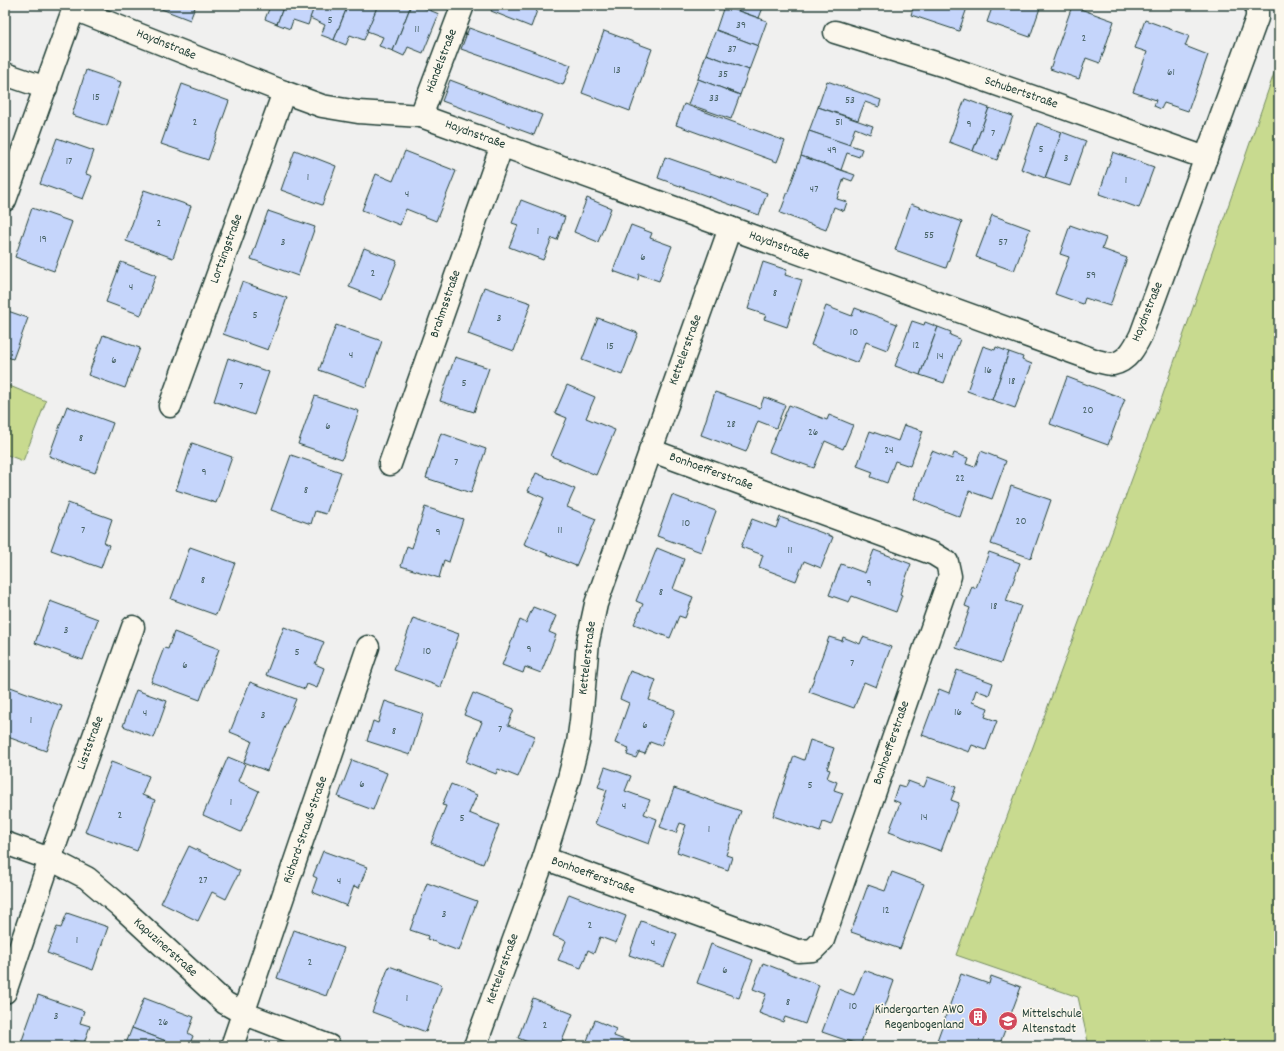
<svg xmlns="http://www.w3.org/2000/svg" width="1284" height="1051" viewBox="0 0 1284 1051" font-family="Dekko,sans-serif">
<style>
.green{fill:#c8da8f;stroke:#748c62}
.building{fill:#c5d5fb;stroke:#1f3d34}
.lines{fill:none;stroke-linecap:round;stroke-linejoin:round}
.minor-casing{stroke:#1f3d34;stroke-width:25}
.minor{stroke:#fbf7ec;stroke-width:22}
.labels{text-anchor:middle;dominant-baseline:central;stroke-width:3;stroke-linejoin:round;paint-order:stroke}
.number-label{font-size:11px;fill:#486366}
.street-label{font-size:13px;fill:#1f3d34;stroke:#fbf7ec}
.poi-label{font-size:13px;fill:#1f3d34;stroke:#fbf7ec;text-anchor:end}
</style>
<rect width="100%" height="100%" fill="#f0f0ef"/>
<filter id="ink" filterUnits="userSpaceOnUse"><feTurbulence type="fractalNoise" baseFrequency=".025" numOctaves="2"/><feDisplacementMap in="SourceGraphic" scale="8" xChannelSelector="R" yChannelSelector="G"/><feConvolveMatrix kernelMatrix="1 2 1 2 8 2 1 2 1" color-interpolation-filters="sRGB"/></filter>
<g filter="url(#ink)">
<!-- green -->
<g class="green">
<polygon points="1279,59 1279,1046 1089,1046 1078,997 956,955 1160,403"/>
<polygon points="5,384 46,401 23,461 5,454"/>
</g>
<!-- building -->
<g class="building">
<polygon points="5,5 9,5 5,15"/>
<polygon points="151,5 196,5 190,20"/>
<polygon points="257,5 284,5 277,24 265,19 269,9"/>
<polygon points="284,5 315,5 308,25 293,20 290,29 277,24"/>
<polygon points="315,5 348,5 334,40 321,35 325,25 310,18"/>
<polygon points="348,5 378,5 364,40 350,35 346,45 334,40"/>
<polygon points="378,5 411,5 393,51 379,46 383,37 367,31"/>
<polygon points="411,5 417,5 439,14 423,53 408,47 404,56 393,51"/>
<polygon points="494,5 539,5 531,27 491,11"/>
<polygon points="722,5 764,5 759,18"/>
<polygon points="914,5 968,5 959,31 911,15"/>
<polygon points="993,5 1041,5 1030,37 987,22"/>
<polygon points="724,6 767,21 758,46 716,30"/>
<polygon points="1072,6 1114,21 1100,63 1086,58 1079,79 1050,69"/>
<polygon points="1145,20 1189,36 1185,46 1208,55 1188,111 1164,103 1161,109 1154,106 1156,100 1133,92 1147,52 1135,48"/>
<polygon points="469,28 571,65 563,85 461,49"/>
<polygon points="716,30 758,46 749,70 706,54"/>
<polygon points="604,31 652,49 630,111 582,93"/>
<polygon points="706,54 749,70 740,95 698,79"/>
<polygon points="86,70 121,82 107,126 72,115"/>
<polygon points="698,79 740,95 731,119 688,104"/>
<polygon points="450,80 542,115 534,135 442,101"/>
<polygon points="827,81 881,100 879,107 865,102 858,120 818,107"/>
<polygon points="182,84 229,101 208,160 161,144"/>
<polygon points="965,99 989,108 973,151 949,142"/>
<polygon points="684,104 785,141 777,162 676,125"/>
<polygon points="818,107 873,126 870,134 855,128 849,145 809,131"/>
<polygon points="989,108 1013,116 997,160 973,151"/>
<polygon points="1037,123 1062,132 1045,178 1021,169"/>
<polygon points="809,131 862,149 859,157 847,153 841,170 801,156"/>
<polygon points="1062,132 1086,141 1070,186 1045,178"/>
<polygon points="57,138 94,151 86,174 92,176 83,199 40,184"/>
<polygon points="295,150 336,166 322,205 281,190"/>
<polygon points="405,151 456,171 436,221 406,209 400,225 362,210 376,174 393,181"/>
<polygon points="1113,152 1154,167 1139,208 1099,194"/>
<polygon points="801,156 855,175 852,181 844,178 837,199 847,202 844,211 834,207 826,230 780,213"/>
<polygon points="665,157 767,193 759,215 658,178"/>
<polygon points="144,190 191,206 173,258 126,241"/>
<polygon points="587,198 611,208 598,242 574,232"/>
<polygon points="521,200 565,217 557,240 552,238 543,260 509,247 518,225 512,223"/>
<polygon points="911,204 962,222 946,268 895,250"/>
<polygon points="32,208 72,222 54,271 15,257"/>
<polygon points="268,211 315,227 298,276 251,259"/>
<polygon points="992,215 1030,229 1014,271 976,257"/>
<polygon points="631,225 652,233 650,238 672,246 659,281 639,274 638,280 613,271"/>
<polygon points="1070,225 1106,238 1102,249 1127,258 1110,306 1085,298 1083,304 1055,294 1069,257 1060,254"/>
<polygon points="364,248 397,261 382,300 349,287"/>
<polygon points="121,262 156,275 141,315 106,302"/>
<polygon points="763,262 787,270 785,275 802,280 787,327 764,319 766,315 748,309"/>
<polygon points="242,282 287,298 268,350 223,334"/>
<polygon points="484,287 531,303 514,351 468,334"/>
<polygon points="826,306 852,316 855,308 897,324 887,350 866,342 858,363 811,345"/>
<polygon points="5,310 28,318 13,359 5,356"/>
<polygon points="598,318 638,333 622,375 582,360"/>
<polygon points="912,321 924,325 925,322 938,327 920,375 895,366"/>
<polygon points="336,325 382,341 366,387 319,370"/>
<polygon points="938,327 951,332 950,335 960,339 944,383 920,375"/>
<polygon points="103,335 140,348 125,388 88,375"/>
<polygon points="983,346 995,350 996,347 1009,352 992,400 967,391"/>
<polygon points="1009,352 1023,357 1022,360 1032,364 1015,408 992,400"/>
<polygon points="455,357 489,368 474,412 440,401"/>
<polygon points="228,358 269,372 254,415 214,401"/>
<polygon points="1067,377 1125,399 1108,445 1050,424"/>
<polygon points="567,385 595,397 586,418 615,430 596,475 551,456 567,418 555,413"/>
<polygon points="715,392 760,408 764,397 785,405 776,428 758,421 746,452 701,435"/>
<polygon points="315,396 359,411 342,459 298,444"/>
<polygon points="789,405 827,420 829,415 853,425 843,449 825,441 814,468 769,452"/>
<polygon points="67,406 113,423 95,473 49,456"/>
<polygon points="904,425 923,431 910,466 895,461 887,483 871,477 873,472 857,466 870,431 898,441"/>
<polygon points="441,433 486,449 471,493 426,478"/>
<polygon points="192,443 232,457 216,503 176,490"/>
<polygon points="932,451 952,459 954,453 968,458 966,464 975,467 981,451 1006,461 992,499 969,491 960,517 914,499"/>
<polygon points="291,455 341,472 326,514 315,511 311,524 271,510"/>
<polygon points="536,473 575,489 567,507 596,519 576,566 524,544 544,498 528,491"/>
<polygon points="1011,486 1051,500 1031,558 991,544"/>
<polygon points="672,495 716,511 701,552 657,536"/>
<polygon points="68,503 112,519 104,543 109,545 101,568 51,550"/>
<polygon points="425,507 463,519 449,562 444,560 439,578 401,566 407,546 412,548"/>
<polygon points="780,517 833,537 821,568 804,561 796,581 759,567 763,555 741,547 752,519 776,528"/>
<polygon points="190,547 235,563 216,615 171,599"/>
<polygon points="657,548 684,559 673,589 693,597 685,618 679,616 670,638 634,624 643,604 636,601"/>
<polygon points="874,550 911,564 900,594 902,595 896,612 852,596 849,602 829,595 841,564 865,573"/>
<polygon points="989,552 1020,563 1006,601 1021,606 1001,663 956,648 970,608 965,606 972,586 976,588"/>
<polygon points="50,601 98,619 83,660 35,643"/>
<polygon points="533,607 556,616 549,632 556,635 541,673 525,667 523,673 502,665 520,620 526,623"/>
<polygon points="413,618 459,634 441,687 394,670"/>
<polygon points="284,627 324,642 315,664 324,668 317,688 307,684 305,689 266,675"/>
<polygon points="174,632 219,649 200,700 151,682 164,648 168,649"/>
<polygon points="829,637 842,641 843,637 860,644 863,637 891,647 876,687 864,682 854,708 809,692"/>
<polygon points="957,670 993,683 989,695 976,690 972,702 988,708 985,717 997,721 986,750 972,745 969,752 922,735 939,689 949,693"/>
<polygon points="630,671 656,680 649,700 675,710 661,746 650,742 645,754 639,752 636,758 627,755 629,748 615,743 629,703 620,699"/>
<polygon points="250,682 296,699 267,771 244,762 252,741 230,732"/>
<polygon points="5,685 62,706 46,751 5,736"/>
<polygon points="136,690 167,701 154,738 123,726"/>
<polygon points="473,693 514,709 508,725 535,736 518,777 498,769 496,774 466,762 482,722 464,715"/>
<polygon points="385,701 423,714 410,755 367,741 373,721 378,723"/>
<polygon points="810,740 834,748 827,769 830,770 827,778 837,782 834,790 843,793 831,825 823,822 820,832 773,816 794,756 804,760"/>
<polygon points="228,757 245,764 238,781 259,791 241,832 203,815"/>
<polygon points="352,760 387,773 373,810 338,797"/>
<polygon points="111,762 149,776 142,795 155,800 137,851 85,832"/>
<polygon points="605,767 631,776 625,791 650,800 644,814 657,819 649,844 595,824 607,790 598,787"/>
<polygon points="928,777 956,787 951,800 959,803 941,851 889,832 900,803 893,800 898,785 905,787 908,781 924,787"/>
<polygon points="451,784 477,795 469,813 499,825 483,864 431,843 446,806 442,805"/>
<polygon points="674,788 741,811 726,855 732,857 728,870 677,852 686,825 680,823 676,833 660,827"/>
<polygon points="189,846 240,871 226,899 212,892 198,921 161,903"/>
<polygon points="323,851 367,867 359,888 354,886 347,906 312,892 317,878 313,876"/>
<polygon points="892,872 924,884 900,949 851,932 868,885 885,891"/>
<polygon points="427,883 477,901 459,951 427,939 428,936 410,930"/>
<polygon points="569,894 626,916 616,943 600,937 594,953 588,950 581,968 558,960 566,941 553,936"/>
<polygon points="67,913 108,927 93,970 47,953 57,927 61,928"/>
<polygon points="641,921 677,934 664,967 629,955"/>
<polygon points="294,930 344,948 326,996 277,978"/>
<polygon points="711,944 753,960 739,998 697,983"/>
<polygon points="763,963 819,985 805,1024 785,1017 783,1022 759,1013 766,994 753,989"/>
<polygon points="389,966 442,985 426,1032 372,1012"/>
<polygon points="864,970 894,981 884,1009 875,1006 860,1045 822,1032 838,989 854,995"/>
<polygon points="961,974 989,984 991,976 1021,987 999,1046 935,1046"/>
<polygon points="38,995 84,1011 80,1023 90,1026 84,1043 74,1040 71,1046 29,1046 21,1043"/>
<polygon points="144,998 194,1017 188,1033 193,1036 189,1046 179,1046 132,1028"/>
<polygon points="533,998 573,1014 562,1041 575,1046 538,1046 518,1038"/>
<polygon points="595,1020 616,1029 614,1036 641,1046 585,1046"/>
<polygon points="132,1028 179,1046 125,1046"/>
</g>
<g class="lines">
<!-- minor casing -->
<g class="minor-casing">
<g id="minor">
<path d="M74 9 284 92 322 106 358 112 421 116 1097 361C1102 362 1108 364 1113 364 1128 361 1135 347 1141 335L1257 18V5"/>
<polyline points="835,32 945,66 1206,158"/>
<polyline points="5,74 46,88"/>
<polyline points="421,116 463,5"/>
<polyline points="5,200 75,5"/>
<polyline points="170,406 284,92"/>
<polyline points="390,464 502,145"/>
<polyline points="5,843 50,859 87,878 119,905 225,1003 243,1013 329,1046"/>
<polyline points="544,858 798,951 813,950 823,940 950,576 947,562 934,554 650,450"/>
<polyline points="5,992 50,859 133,627"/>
<polyline points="232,1046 368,647"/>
<polyline points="475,1046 544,858 569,778 578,743 581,721 588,641 596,604 730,228"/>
</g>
</g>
<!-- minor -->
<use href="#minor" class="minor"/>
</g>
</g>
<!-- icons -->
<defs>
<g id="building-disc" transform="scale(1)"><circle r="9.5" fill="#d1495b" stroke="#fbf7ec"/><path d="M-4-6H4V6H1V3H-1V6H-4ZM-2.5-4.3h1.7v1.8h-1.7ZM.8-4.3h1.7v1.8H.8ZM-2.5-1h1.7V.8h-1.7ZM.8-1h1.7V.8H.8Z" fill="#fff"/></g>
<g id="school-disc" transform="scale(1)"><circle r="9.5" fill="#d1495b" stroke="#fbf7ec"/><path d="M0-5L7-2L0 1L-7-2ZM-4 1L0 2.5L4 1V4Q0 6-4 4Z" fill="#fff"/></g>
</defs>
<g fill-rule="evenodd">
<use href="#building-disc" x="978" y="1017"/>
<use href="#school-disc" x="1008" y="1021"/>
</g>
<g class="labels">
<!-- number labels -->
<g class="number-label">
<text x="330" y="21">5</text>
<text x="741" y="26">39</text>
<text x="417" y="30">11</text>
<text x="1084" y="39">2</text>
<text x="732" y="50">37</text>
<text x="617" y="71">13</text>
<text x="1171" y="73">61</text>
<text x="723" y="75">35</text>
<text x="96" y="98">15</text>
<text x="714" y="99">33</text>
<text x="850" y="101">53</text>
<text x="195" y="123">2</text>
<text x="839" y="123">51</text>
<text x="969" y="125">9</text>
<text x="993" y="134">7</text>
<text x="1041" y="150">5</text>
<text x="832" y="151">49</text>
<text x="1066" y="159">3</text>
<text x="69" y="162">17</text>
<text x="308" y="178">1</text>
<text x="1126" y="181">1</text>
<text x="814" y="190">47</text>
<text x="407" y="195">4</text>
<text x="159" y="224">2</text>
<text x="538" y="232">1</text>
<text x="929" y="236">55</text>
<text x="43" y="240">19</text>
<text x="283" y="243">3</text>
<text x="1003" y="243">57</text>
<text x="643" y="258">6</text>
<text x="373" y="274">2</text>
<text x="1091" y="276">59</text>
<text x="131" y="288">4</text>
<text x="775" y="294">8</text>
<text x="255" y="316">5</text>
<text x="499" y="319">3</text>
<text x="854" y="333">10</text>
<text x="916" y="346">12</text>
<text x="610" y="347">15</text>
<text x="351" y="356">4</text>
<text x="940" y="357">14</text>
<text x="114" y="361">6</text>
<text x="988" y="371">16</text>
<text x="1012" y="382">18</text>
<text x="464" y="384">5</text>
<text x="241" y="387">7</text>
<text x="1088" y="411">20</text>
<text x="731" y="425">28</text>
<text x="328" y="427">6</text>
<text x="813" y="433">26</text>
<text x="81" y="439">8</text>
<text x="889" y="451">24</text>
<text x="456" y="463">7</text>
<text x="204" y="473">9</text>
<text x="960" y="479">22</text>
<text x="306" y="491">8</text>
<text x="1021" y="522">20</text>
<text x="686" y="524">10</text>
<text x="83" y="531">7</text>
<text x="560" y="531">11</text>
<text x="438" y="533">9</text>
<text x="790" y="551">11</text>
<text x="203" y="581">8</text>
<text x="869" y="584">9</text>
<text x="661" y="593">8</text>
<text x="994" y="607">18</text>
<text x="66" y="631">3</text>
<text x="529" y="650">9</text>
<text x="427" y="652">10</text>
<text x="297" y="653">5</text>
<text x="852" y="664">7</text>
<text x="185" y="666">6</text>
<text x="958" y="713">16</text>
<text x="145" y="714">4</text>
<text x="263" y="716">3</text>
<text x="31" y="721">1</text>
<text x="645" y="726">6</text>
<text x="500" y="730">7</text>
<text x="394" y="732">8</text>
<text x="362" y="785">6</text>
<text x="810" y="786">5</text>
<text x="231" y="803">1</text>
<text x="624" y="807">4</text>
<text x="120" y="816">2</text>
<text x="924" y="818">14</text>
<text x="462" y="819">5</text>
<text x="709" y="830">1</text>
<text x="203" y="881">27</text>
<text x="339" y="882">4</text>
<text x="886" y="911">12</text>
<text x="444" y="915">3</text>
<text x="590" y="926">2</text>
<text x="77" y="941">1</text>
<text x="653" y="944">4</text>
<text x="310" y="963">2</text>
<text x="725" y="971">6</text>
<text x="407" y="999">1</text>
<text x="788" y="1003">8</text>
<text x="853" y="1007">10</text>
<text x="56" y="1017">3</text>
<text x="163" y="1023">26</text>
<text x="545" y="1026">2</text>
</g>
<!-- street labels -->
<g class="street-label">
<text transform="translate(166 45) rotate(22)">Haydnstraße</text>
<text transform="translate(442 61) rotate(-69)">Händelstraße</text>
<text transform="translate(1021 93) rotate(19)">Schubertstraße</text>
<text transform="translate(475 135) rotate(20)">Haydnstraße</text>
<text transform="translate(779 246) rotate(20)">Haydnstraße</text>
<text transform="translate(227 249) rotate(-70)">Lortzingstraße</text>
<text transform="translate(446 304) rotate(-71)">Brahmsstraße</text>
<text transform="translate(1148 312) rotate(-68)">Haydnstraße</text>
<text transform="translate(686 350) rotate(-70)">Kettelerstraße</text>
<text transform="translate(711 472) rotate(20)">Bonhoefferstraße</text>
<text transform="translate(588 658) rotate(-83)">Kettelerstraße</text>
<text transform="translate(91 743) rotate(-70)">Lisztstraße</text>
<text transform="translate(892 743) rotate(-71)">Bonhoefferstraße</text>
<text transform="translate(306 830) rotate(-71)">Richard-Strauß-Straße</text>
<text transform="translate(593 876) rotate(20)">Bonhoefferstraße</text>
<text transform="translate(165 948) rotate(42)">Kapuzinerstraße</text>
<text transform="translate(503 969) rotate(-70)">Kettelerstraße</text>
</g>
<!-- poi labels -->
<g class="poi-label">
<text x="964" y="1010">Kindergarten AWO<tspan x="964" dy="15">Regenbogenland</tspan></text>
<text x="1022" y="1014" text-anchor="start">Mittelschule<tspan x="1022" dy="15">Altenstadt</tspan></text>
</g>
</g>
<!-- margin -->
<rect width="1284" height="1051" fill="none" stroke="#fbf7ec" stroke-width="20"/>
<rect x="10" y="10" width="1264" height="1031" fill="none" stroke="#1f3d34" stroke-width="1.5" filter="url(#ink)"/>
</svg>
